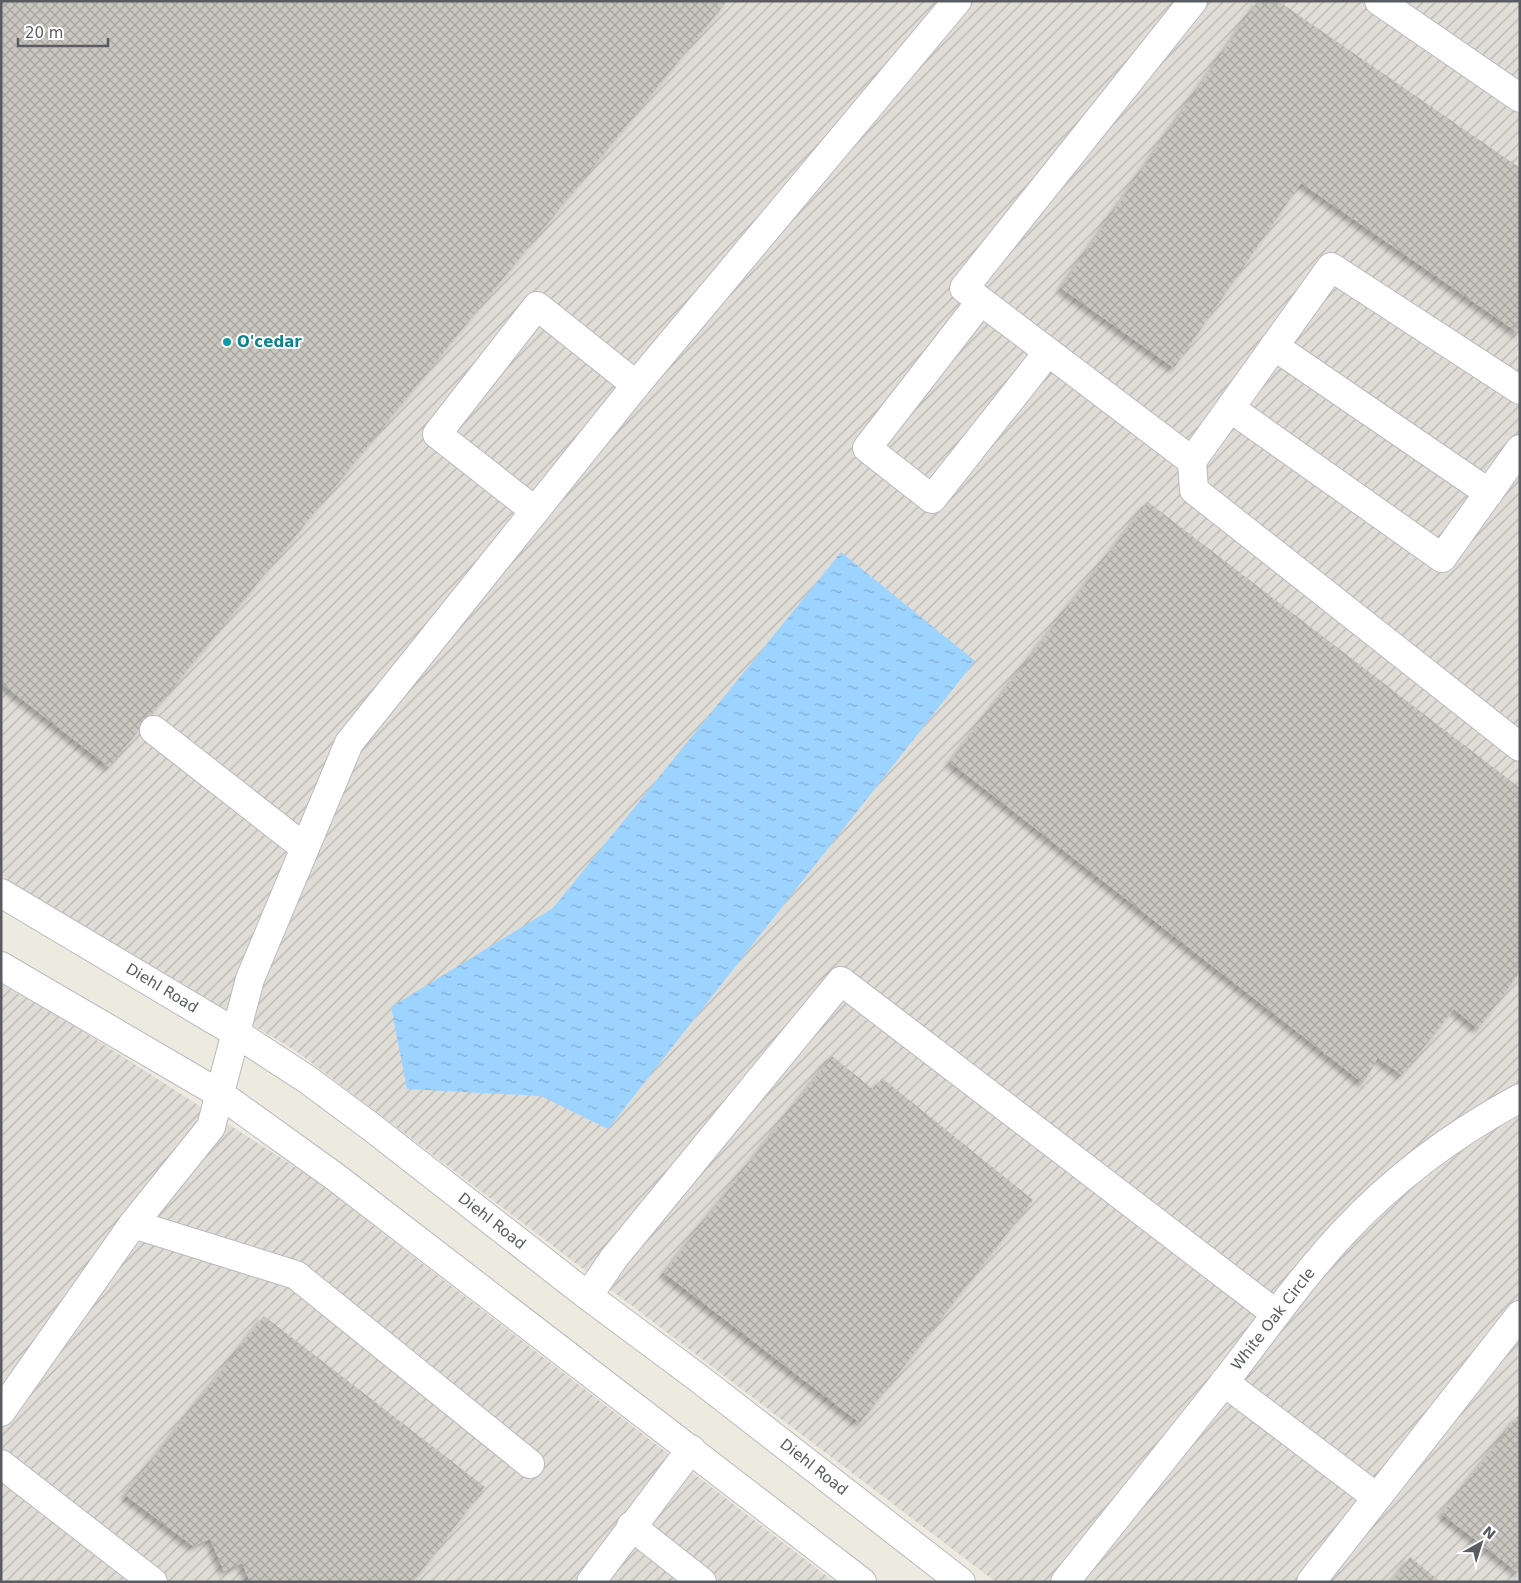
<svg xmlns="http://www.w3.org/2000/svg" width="1521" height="1583" viewBox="0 0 1521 1583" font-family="'DejaVu Sans',sans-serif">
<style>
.industrial{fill:url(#industrial-furrows)}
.water{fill:url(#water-ripples)}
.building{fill:url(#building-cross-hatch);filter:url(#shadow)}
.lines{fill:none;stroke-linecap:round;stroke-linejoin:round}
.minor-casing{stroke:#b8bac0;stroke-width:30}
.minor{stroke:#fff;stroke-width:28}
.culture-dot{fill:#0f9aa8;stroke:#fff;stroke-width:2}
.labels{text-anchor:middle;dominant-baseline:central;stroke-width:4;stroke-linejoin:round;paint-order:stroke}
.culture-label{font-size:15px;font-weight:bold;fill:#0d838f;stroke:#fff;text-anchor:start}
.street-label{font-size:15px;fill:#585c62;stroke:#fff}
</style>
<defs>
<pattern id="industrial-furrows" width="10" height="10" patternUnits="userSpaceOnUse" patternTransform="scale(1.25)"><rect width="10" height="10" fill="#e0ddd7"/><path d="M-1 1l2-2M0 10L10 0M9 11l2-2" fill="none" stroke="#b8b6b2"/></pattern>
<pattern id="water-ripples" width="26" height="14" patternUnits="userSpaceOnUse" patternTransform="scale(1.25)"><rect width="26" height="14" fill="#9dd3ff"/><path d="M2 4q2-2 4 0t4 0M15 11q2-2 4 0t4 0" fill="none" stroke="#83aed2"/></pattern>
<pattern id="building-cross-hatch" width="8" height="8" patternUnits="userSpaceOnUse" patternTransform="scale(1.25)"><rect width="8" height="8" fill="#c9c6bf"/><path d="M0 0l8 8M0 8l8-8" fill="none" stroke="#a6a49f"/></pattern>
<filter id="shadow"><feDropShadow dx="-4.5" dy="4.5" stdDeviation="2.5" flood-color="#0004"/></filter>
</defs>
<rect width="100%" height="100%" fill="#edeadf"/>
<!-- industrial -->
<g class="industrial">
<polygon points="1,1 1520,1 1520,1582 996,1582 296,1051 1,876"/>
<polygon points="1,984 63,1019 117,1053 309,1176 834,1582 1,1582"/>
</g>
<!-- water -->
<polygon class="water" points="841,552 975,661 608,1129 541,1096 407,1089 391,1007 553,908"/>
<!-- building -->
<g class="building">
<polygon points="1,1 727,1 109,767 1,683"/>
<polygon points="1258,1 1278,1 1520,168 1520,334 1301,183 1174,368 1061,288"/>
<polygon points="1148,502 1520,788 1520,972 1478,1029 1454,1009 1402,1075 1378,1058 1363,1083 950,762"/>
<polygon points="832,1056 874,1090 882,1078 1033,1200 860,1423 664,1273"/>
<polygon points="264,1316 485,1487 413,1582 250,1582 242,1563 224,1571 210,1539 193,1546 125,1495"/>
<polygon points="1520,1413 1520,1574 1442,1514"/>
<polygon points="1410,1557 1441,1582 1391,1582"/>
</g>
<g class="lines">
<!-- minor casing -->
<g class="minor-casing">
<g id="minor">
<polyline points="1379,1 1520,98"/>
<polyline points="981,301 867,448 932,499 1048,352"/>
<polyline points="1274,346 1489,493"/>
<polyline points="1520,390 1331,267 1192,461 1194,490 1520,747"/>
<polyline points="1230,408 1442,558 1520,449"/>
<polyline points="1192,461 964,288 1193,1"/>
<polyline points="535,511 437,434 537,306 636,385"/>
<polyline points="154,730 305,848"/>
<polyline points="1,893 236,1033 308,1080 370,1126 588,1296 697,1377 961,1582"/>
<polyline points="1,966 220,1094 334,1176 862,1582"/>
<polyline points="133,1224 296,1275 530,1464"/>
<polyline points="588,1296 614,1258 841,981 1276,1314"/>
<polyline points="1224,1382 1376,1497"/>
<polyline points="1,1412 133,1224 211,1127 250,979 349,743 636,385 957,1"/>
<polyline points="1,1464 153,1582"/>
<polyline points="631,1526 702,1582"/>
<polyline points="591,1582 691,1449"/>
<path d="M1065 1582C1117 1516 1170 1450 1223 1384 1263 1333 1299 1280 1343 1233 1393 1179 1455 1133 1520 1098"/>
<polyline points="1311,1582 1520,1315"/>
</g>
</g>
<!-- minor -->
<use href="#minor" class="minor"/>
</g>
<!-- markers -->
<circle class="culture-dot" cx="227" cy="342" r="5"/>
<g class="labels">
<!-- culture labels -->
<g class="culture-label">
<text x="237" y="342">O'cedar</text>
</g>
<!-- street labels -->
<g class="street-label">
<text transform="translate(162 988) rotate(31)">Diehl Road</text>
<text transform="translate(492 1221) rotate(38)">Diehl Road</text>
<text transform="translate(1273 1319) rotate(-52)">White Oak Circle</text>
<text transform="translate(814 1467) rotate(38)">Diehl Road</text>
</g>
</g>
<!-- border -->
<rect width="1521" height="1583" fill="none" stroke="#585c62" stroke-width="5"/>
<!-- north arrow -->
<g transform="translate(1481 1543) rotate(39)" stroke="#ffffff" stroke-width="4" paint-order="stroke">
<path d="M0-4L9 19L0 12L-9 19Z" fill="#585c62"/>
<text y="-8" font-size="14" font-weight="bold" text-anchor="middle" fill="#585c62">N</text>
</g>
<!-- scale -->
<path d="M18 38v8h90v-8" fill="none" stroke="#585c62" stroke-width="2.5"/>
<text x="25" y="38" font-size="15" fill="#585c62" stroke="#ffffff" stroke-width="4" paint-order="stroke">20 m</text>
</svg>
